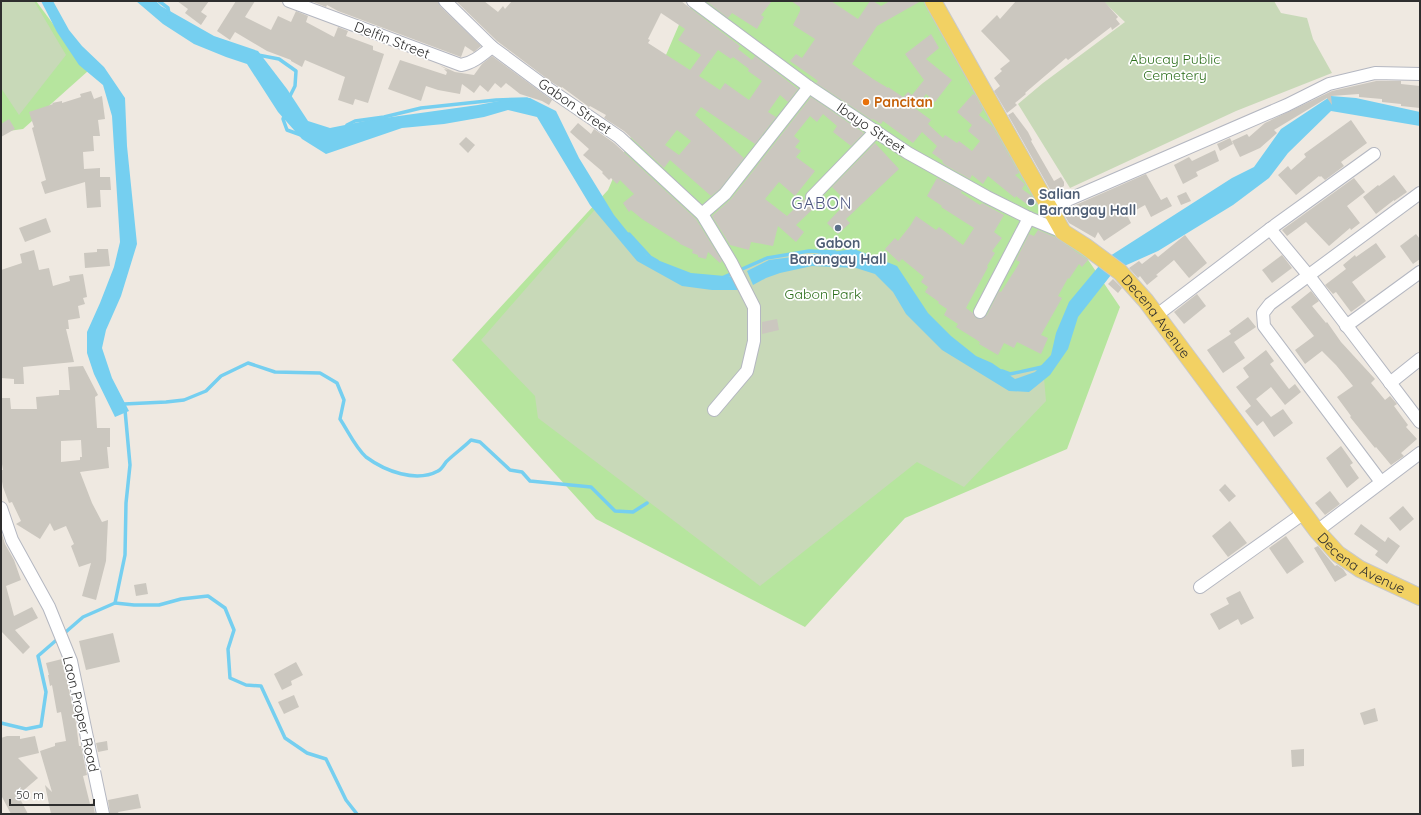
<svg xmlns="http://www.w3.org/2000/svg" width="1421" height="815" viewBox="0 0 1421 815" font-family="Quicksand,sans-serif">
<style>
.green{fill:#b6e59e}
.cemetery{fill:#c8d9b8}
.water{fill:#75cff0}
.lines{fill:none;stroke-linecap:round;stroke-linejoin:round}
.stream{stroke:#75cff0;stroke-width:3.5}
.building{fill:#cbc7bf;fill-rule:evenodd}
.minor-casing{stroke:#b4b7c1;stroke-width:14}
.major-casing{stroke:#c9c9c9;stroke-width:18}
.minor{stroke:#fff;stroke-width:12}
.major{stroke:#f2d163;stroke-width:16}
.food-dot{fill:#e8710a;stroke:#fff;stroke-width:1.5}
.service-dot{fill:#5c6f8a;stroke:#fff;stroke-width:1.5}
.labels{text-anchor:middle;dominant-baseline:central;stroke-width:3.5;stroke-linejoin:round;paint-order:stroke}
.street-label{font-size:14px;fill:#2e2e2e;stroke:#fff}
.park-label{font-size:14px;fill:#2c6e1b;stroke:#fff}
.food-label{font-size:14px;font-weight:bold;fill:#c56008;stroke:#fff;text-anchor:start}
.service-label{font-size:14px;font-weight:bold;fill:#4e5e75;stroke:#fff;text-anchor:start}
.quarter-label{font-size:16px;letter-spacing:1px;fill:#4d5680;stroke:#fff}
</style>
<rect width="100%" height="100%" fill="#efe9e1"/>
<!-- green -->
<g class="green">
<polygon points="1,1 36,1 88,71 23,129 1,132"/>
<polygon points="697,1 924,1 1022,162 1120,307 1067,449 905,518 805,627 596,519 452,360 608,190 684,13"/>
</g>
<!-- cemetery -->
<g class="cemetery">
<polygon points="1,1 34,1 66,55 19,115 1,88"/>
<polygon points="1103,1 1274,1 1281,13 1307,18 1313,39 1332,73 1236,111 1070,188 1018,104 1043,83 1125,22"/>
<polygon points="599,205 613,217 650,257 673,271 722,278 767,258 809,251 859,252 967,361 1010,374 1043,367 1046,401 964,487 917,462 760,586 538,418 535,396 481,340"/>
</g>
<!-- water -->
<g class="water">
<polygon points="41,1 53,1 69,30 82,46 104,67 125,98 127,146 137,244 121,296 106,330 102,348 112,378 129,411 115,417 94,374 87,353 87,332 100,303 114,267 120,242 112,116 103,85 79,65 57,32"/>
<polygon points="136,1 156,1 161,6 214,36 258,51 287,89 308,121 330,128 370,120 478,105 499,101 530,98 556,111 579,158 614,215 647,256 691,273 736,277 743,290 712,290 682,286 637,261 590,205 537,117 508,110 484,117 444,124 402,128 326,154 302,139 278,112 247,64 226,57 194,44 163,24"/>
<polygon points="1331,96 1356,98 1420,112 1420,126 1331,111 1288,153 1269,178 1233,205 1158,251 1122,267 1110,256 1232,178 1254,167 1281,129"/>
<polygon points="854,249 897,266 928,313 951,336 976,356 992,363 1015,379 1035,372 1051,355 1056,333 1069,302 1099,266 1111,275 1078,317 1068,349 1050,375 1029,392 1009,391 942,350 906,314 893,292 875,274 856,268 812,266 780,273 766,278 753,285 747,271 769,260"/>
</g>
<g class="lines">
<!-- stream -->
<g class="stream">
<polyline points="159,1 168,8 169,14"/>
<polyline points="258,55 279,59 296,71 295,86 289,98"/>
<polyline points="285,114 283,119 287,130 301,135"/>
<polyline points="347,125 355,121 384,117 421,108 496,100 527,99 529,100"/>
<polyline points="629,234 650,257 657,261"/>
<polyline points="724,277 767,258 809,251 835,252"/>
<polyline points="1002,371 1010,374 1042,367"/>
<path d="M124 404 166 402 184 400 206 391 221 376 248 363 275 372 320 373 337 383 344 400 340 419C348 431 355 447 366 457 385 471 416 483 438 471 441 470 444 465 446 462 454 454 463 448 471 440L480 442 510 470 522 472 530 481 591 487 615 511 633 512 647 503"/>
<polyline points="125,410 130,465 126,503 125,555 115,603 134,605 159,605 181,599 208,596 225,608 234,630 228,649 230,678 246,685 261,686 285,738 307,753 326,759 346,800 357,814"/>
<polyline points="1,723 26,729 41,726 46,692 38,656 83,617 115,603"/>
</g>
</g>
<!-- building -->
<g class="building">
<polygon points="177,1 209,1 201,12 207,16 201,25 185,13 188,9"/>
<polygon points="236,1 255,1 245,17 271,30 278,16 291,22 296,11 308,16 306,22 334,37 338,27 348,31 346,36 373,46 373,50 384,54 368,103 355,99 353,105 338,100 345,77 305,60 302,67 291,61 291,60 267,51 235,32 230,40 217,31"/>
<polygon points="311,1 438,1 440,6 481,46 474,52 465,46 461,57 338,11 327,5 326,7"/>
<path d="M456 1H484L498 12 503 6 505 9 512 1H681L740 46 738 49 752 60 755 56 798 89 788 102 780 95 768 112 776 117 755 144 701 107 695 115 744 158 720 189 711 196 670 160 664 168 624 131 604 118 606 115 590 106 589 107 562 87 561 88 550 81 497 41ZM661 13 685 29 678 40 701 55 690 70 648 43 650 40 648 39ZM718 50 731 59 733 57 749 69 748 71 762 81 749 100 725 83 720 90 699 76ZM677 130 691 141 679 155 665 145Z"/>
<polygon points="706,1 772,1 761,15 764,17 757,29 732,13 728,18"/>
<polygon points="791,1 831,1 858,19 870,1 873,1 881,6 890,1 921,1 877,26 852,64 873,79 888,88 888,87 903,97 908,92 912,95 924,80 905,54 931,34 939,48 926,59 952,80 935,102 926,94 916,109 931,120 928,124 943,138 945,135 957,143 959,141 972,151 980,141 968,131 972,125 957,112 973,94 976,96 983,110 979,115 993,127 1019,173 1015,175 1025,184 1022,189 1033,197 1028,205 1016,196 1015,198 988,176 983,184 972,175 970,179 945,165 942,162 943,161 932,153 937,146 922,132 913,143 883,121 881,124 873,119 872,120 816,83 818,81 814,78 790,61 796,54 802,58 815,39 793,25 800,11 800,7"/>
<polygon points="1016,1 1104,1 1118,17 1116,19 1120,24 1112,30 1111,27 1068,60 1066,58 1025,93 1026,94 1015,103 1017,105 1007,113 994,91 1000,86 994,78 1002,71 1000,69 1010,61 981,31 997,15 1000,19"/>
<polygon points="492,56 552,100 549,105 542,101 520,94 506,83 501,88 495,83 488,92 480,85 474,93 462,84 460,94 438,90 426,86 421,101 388,89 400,60 446,75 447,72 444,69 448,70 439,65 455,72 474,75 482,64"/>
<polygon points="1376,81 1401,81 1401,84 1420,86 1420,108 1401,106 1401,104 1382,102 1382,99 1359,97 1359,94 1331,96 1332,105 1327,98 1274,130 1277,133 1260,148 1240,157 1232,141 1247,134 1249,137 1265,123 1332,91"/>
<polygon points="91,91 94,99 102,96 105,119 98,120 100,136 93,136 94,151 83,152 84,169 100,168 100,177 110,177 111,190 100,190 101,207 87,208 85,182 45,194 41,182 46,180 32,128 34,127 29,112 53,104 52,103 62,101 62,103 81,97 80,94"/>
<polygon points="811,97 864,133 851,146 833,132 837,126 823,114 817,122 810,116 794,136 800,141 795,147 801,151 796,157 815,171 795,196 779,182 765,199 787,216 804,199 813,209 796,225 804,232 796,242 778,226 773,246 751,242 749,250 730,245 712,216 731,199"/>
<polygon points="1013,112 1028,132 1032,140 1031,141 1054,181 1061,177 1064,182 1064,186 1052,193 1008,115"/>
<polygon points="9,119 15,129 1,137 1,124"/>
<polygon points="1351,120 1367,143 1341,162 1344,166 1325,180 1321,176 1320,177 1319,176 1296,195 1278,175 1288,166 1291,170 1306,157 1304,154"/>
<polygon points="578,123 591,134 594,129 614,143 696,219 722,261 720,263 708,252 706,259 698,257 698,255 692,253 693,250 680,244 680,243 642,219 631,210 629,212 623,203 634,194 620,180 617,184 611,178 609,180 602,173 603,172 583,155 589,149 570,132"/>
<polygon points="466,137 475,145 468,153 459,144"/>
<polygon points="1230,138 1233,144 1220,151 1217,144"/>
<polygon points="875,143 899,169 846,219 850,223 838,234 827,223 847,202 832,187"/>
<polygon points="1215,150 1219,161 1196,172 1198,176 1183,184 1174,165 1189,157 1192,161"/>
<polygon points="1146,174 1161,200 1167,197 1172,206 1151,217 1145,205 1127,215 1131,223 1104,241 1098,232 1095,238 1069,223 1062,211"/>
<polygon points="1394,175 1407,192 1394,201 1394,200 1376,214 1363,197 1378,185 1379,186"/>
<polygon points="937,178 962,191 961,193 980,205 982,203 1004,215 994,232 1002,238 992,251 995,253 987,266 988,267 966,308 973,313 976,318 981,319 987,315 999,291 1001,292 1020,262 1016,260 1029,234 1034,236 1038,230 1055,237 1088,260 1082,267 1079,264 1069,279 1068,278 1058,296 1062,298 1041,335 1048,338 1041,354 1017,342 1014,348 1004,343 998,355 979,344 980,342 956,327 958,324 944,315 947,309 938,303 939,302 925,292 928,287 921,282 924,277 902,259 899,262 885,249 895,238 898,241 910,226 916,216 936,230 939,227 963,245 974,228 941,207 942,206 927,196"/>
<polygon points="1354,178 1365,192 1347,206 1360,223 1351,230 1350,228 1329,246 1306,222 1287,236 1282,230"/>
<polygon points="1186,192 1191,201 1181,205 1177,196"/>
<polygon points="46,218 51,232 25,242 19,228"/>
<polygon points="1416,234 1420,239 1420,259 1413,264 1400,246"/>
<polygon points="1185,235 1207,263 1189,278 1174,260 1156,275 1158,276 1147,285 1140,276 1138,278 1129,268 1139,261 1142,264 1155,254 1158,257"/>
<polygon points="1376,243 1386,257 1352,282 1366,301 1351,312 1336,292 1333,294 1325,285 1346,269 1343,265 1355,255 1356,257"/>
<polygon points="97,249 108,249 110,266 85,268 84,253 97,252"/>
<polygon points="34,250 39,270 49,268 53,286 70,281 69,276 83,274 87,297 83,298 85,304 78,306 80,318 68,320 69,329 66,329 74,362 23,367 24,384 14,384 14,379 1,378 1,270 22,263 20,254"/>
<polygon points="1282,255 1292,268 1272,283 1262,270"/>
<polygon points="1113,279 1122,288 1118,293 1108,284"/>
<polygon points="1311,291 1319,301 1312,306 1326,323 1327,322 1341,342 1375,379 1371,383 1385,400 1390,396 1397,404 1394,406 1408,425 1406,427 1417,439 1401,453 1404,456 1391,465 1376,447 1375,448 1350,417 1351,416 1337,397 1353,386 1336,365 1322,351 1305,364 1295,350 1314,336 1291,307"/>
<polygon points="1197,294 1206,306 1184,324 1174,312"/>
<polygon points="1248,317 1256,327 1234,342 1245,358 1223,373 1207,350 1231,334 1229,331"/>
<polygon points="777,319 779,330 762,334 762,322"/>
<polygon points="1266,350 1274,361 1270,364 1289,389 1295,384 1301,392 1285,405 1271,387 1256,399 1271,417 1283,409 1293,423 1274,437 1263,421 1257,426 1245,411 1251,406 1236,387 1249,377 1243,368"/>
<path d="M83 366 98 395 95 397 97 428H110V447H107L109 468 80 472 92 503 102 522 108 520 106 561 96 600 82 596 91 563 79 567 71 546 74 544 66 526 54 531 50 523 40 539 16 524 21 521 12 502 9 503 3 487 1 476V470H3L1 458V398H10L11 409H37L36 397 59 395V390H70L68 367ZM81 440 82 457H80V460L61 462V441Z"/>
<polygon points="1341,446 1353,463 1350,465 1359,478 1347,488 1326,458"/>
<polygon points="1225,484 1236,496 1229,502 1219,490"/>
<polygon points="1330,491 1340,504 1325,515 1315,503"/>
<polygon points="1403,506 1414,519 1400,531 1389,518"/>
<polygon points="1230,521 1247,543 1228,557 1212,536"/>
<polygon points="1361,524 1385,542 1388,537 1400,546 1387,564 1375,555 1378,551 1354,534"/>
<polygon points="1,531 5,544 14,560 21,580 6,586 14,616 32,607 38,618 15,630 30,647 23,654 1,631"/>
<polygon points="1286,536 1304,562 1287,574 1269,548"/>
<polygon points="1318,546 1335,566 1337,565 1343,569 1347,575 1335,582 1314,548"/>
<polygon points="146,583 148,594 136,596 134,585"/>
<polygon points="1240,591 1254,618 1241,625 1238,619 1219,630 1210,614 1229,604 1226,598"/>
<polygon points="113,633 120,662 86,670 79,641"/>
<polygon points="62,659 75,716 79,746 81,746 87,775 83,776 90,804 93,803 95,814 51,814 45,785 52,792 40,751 55,746 55,743 66,741 61,712 57,713 52,685 50,686 48,675 49,675 46,663"/>
<polygon points="296,662 303,675 291,681 292,685 282,690 274,674"/>
<polygon points="294,695 299,707 284,714 278,702"/>
<polygon points="1375,708 1378,721 1364,725 1360,713"/>
<polygon points="7,736 20,736 20,739 35,736 39,753 18,758 38,778 18,795 28,814 11,814 1,795 1,738"/>
<polygon points="107,741 108,750 98,752 96,743"/>
<polygon points="1304,749 1304,766 1292,767 1291,750"/>
<polygon points="138,794 141,808 118,812 119,814 110,814 108,800"/>
</g>
<g class="lines">
<!-- minor casing -->
<g class="minor-casing">
<g id="minor">
<path d="M289 1 461 65C473 63 482 55 492 47"/>
<polyline points="445,1 492,47 546,87 619,137 702,214 731,262 754,307 754,341 747,371 714,410"/>
<polyline points="693,1 809,87 908,153 987,197 1029,218 1063,232"/>
<polyline points="812,197 876,131"/>
<polyline points="1049,208 1287,105 1329,84 1375,73 1420,74"/>
<polyline points="702,214 725,194 809,87"/>
<polyline points="1270,229 1309,276 1420,422"/>
<polyline points="980,312 1029,218"/>
<polyline points="1157,315 1270,229 1374,154"/>
<polyline points="1346,326 1420,272"/>
<polyline points="1390,383 1420,359"/>
<polyline points="1381,482 1264,326 1263,313 1270,304 1420,193"/>
<polyline points="1,508 12,540 49,607 71,661 103,814"/>
<polyline points="1317,531 1420,453"/>
<polyline points="1200,587 1304,513"/>
</g>
</g>
<!-- major casing -->
<g class="major-casing">
<g id="major">
<path id="s1" d="M933 1 1063 232 1085 246 1120 272 1146 301 1317 531 1338 554 1360 569 1420 597"/>
</g>
</g>
<!-- minor -->
<use href="#minor" class="minor"/>
<!-- major -->
<use href="#major" class="major"/>
</g>
<!-- markers -->
<circle class="food-dot" cx="866" cy="102" r="4"/>
<g class="service-dot">
<circle cx="1031" cy="202" r="4"/>
<circle cx="838" cy="228" r="4"/>
</g>
<g class="labels">
<!-- street labels -->
<g class="street-label">
<text transform="translate(392 40) rotate(21)">Delfin Street</text>
<text transform="translate(575 106) rotate(35)">Gabon Street</text>
<text transform="translate(871 128) rotate(34)">Ibayo Street</text>
<text stroke="none"><textPath href="#s1" startOffset="392">Decena Avenue</textPath></text>
<text stroke="none"><textPath href="#s1" startOffset="716">Decena Avenue</textPath></text>
<text transform="translate(81 714) rotate(77)">Laon Proper Road</text>
</g>
<!-- park labels -->
<g class="park-label">
<text x="1175" y="59">Abucay Public<tspan x="1175" dy="16">Cemetery</tspan></text>
<text x="823" y="294">Gabon Park</text>
</g>
<!-- food labels -->
<g class="food-label">
<text x="874" y="102">Pancitan</text>
</g>
<!-- service labels -->
<g class="service-label">
<text x="1039" y="194">Salian<tspan x="1039" dy="16">Barangay Hall</tspan></text>
<text x="838" y="243" text-anchor="middle">Gabon<tspan x="838" dy="16">Barangay Hall</tspan></text>
</g>
<!-- quarter labels -->
<g class="quarter-label">
<text x="822" y="203">GABON</text>
</g>
</g>
<!-- border -->
<rect width="1421" height="815" fill="none" stroke="#2e2e2e" stroke-width="4"/>
<!-- scale -->
<path d="M10 799v6h84v-6" fill="none" stroke="#2e2e2e" stroke-width="2"/>
<text x="16" y="799" font-size="12" fill="#2e2e2e" stroke="#ffffff" stroke-width="3" paint-order="stroke">50 m</text>
</svg>
